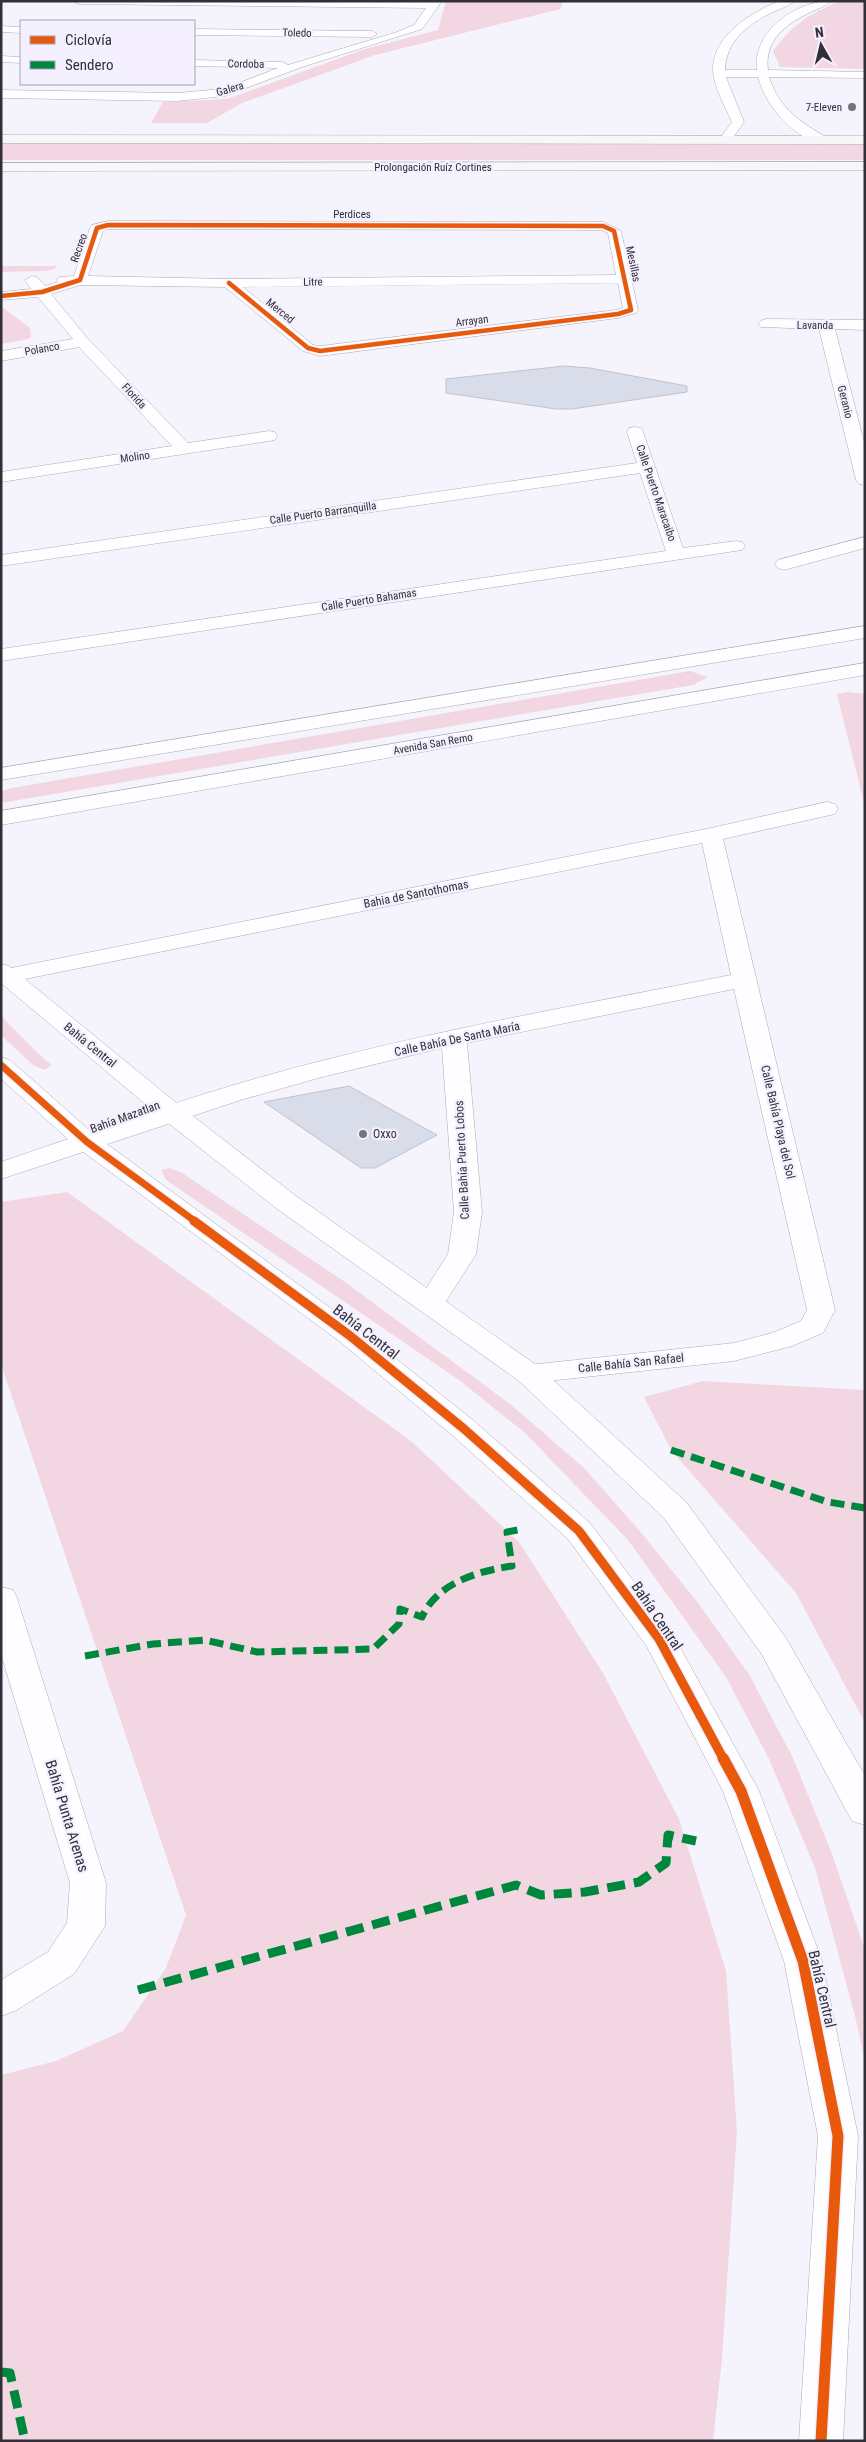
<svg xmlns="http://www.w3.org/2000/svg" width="866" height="2442" viewBox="0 0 866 2442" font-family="'Roboto Condensed',sans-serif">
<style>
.green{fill:#f2d7e2}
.building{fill:#d9ddea;stroke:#c1c2ca}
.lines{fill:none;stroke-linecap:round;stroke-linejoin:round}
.minor-casing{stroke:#acabb2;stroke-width:1}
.tertiary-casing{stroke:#acabb2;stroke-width:1}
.secondary-casing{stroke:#acabb2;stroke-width:1}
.minor{fill:#fefdff;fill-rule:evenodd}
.tertiary{fill:#fefdff;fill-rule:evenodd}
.secondary{fill:#f8f6f9;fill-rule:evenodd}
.quiet-far1{stroke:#00873e;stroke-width:7;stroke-dasharray:14 7;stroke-linecap:butt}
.quiet{stroke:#00873e;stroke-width:9;stroke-dasharray:18 9;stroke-linecap:butt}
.cycleway-far3-casing{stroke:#f4f0ff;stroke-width:6}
.cycleway-far2-casing{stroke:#f4f0ff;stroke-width:9}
.cycleway-far1-casing{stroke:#f4f0ff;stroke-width:12}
.cycleway-casing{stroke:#f4f0ff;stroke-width:14}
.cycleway-far3{stroke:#e8590c;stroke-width:4.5}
.cycleway-far2{stroke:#e8590c;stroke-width:7}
.cycleway-far1{stroke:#e8590c;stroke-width:9}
.cycleway{stroke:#e8590c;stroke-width:11}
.poi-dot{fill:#76747d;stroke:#f4f0ff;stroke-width:2}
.labels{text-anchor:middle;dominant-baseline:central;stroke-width:4.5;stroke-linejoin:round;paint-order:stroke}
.far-street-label{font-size:11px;fill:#312f38;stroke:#f4f0ff}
.far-poi-label{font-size:11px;fill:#312f38;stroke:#f4f0ff;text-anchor:end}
.street-label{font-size:12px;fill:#312f38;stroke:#f4f0ff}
.poi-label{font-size:12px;fill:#312f38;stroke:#f4f0ff;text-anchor:start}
.near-street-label{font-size:15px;fill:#312f38;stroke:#f4f0ff}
</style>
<rect width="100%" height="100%" fill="#f5f4fc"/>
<!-- green -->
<g class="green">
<polygon points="446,1 562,1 561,9 375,55 242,103 207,123 151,123 163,102 227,99 365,49 438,30"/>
<path d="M840 1H865V69L780 67 773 51C793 24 809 14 840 1Z"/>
<polygon points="1,142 865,143 865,160 1,160"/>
<polygon points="1,266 56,266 55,269 45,271 1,272"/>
<polygon points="1,306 30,328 31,337 28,339 1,344"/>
<polygon points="690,671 708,677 693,685 1,803 1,791 12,788"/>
<polygon points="848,692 865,694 865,807 837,694"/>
<polygon points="1,1016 44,1059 52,1065 44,1070 33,1065 5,1039 1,1035"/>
<polygon points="170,1168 182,1173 345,1282 510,1404 584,1468 639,1530 699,1604 750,1676 793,1758 832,1854 865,1950 865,2061 855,2016 815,1868 769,1759 726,1677 628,1540 525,1433 459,1380 166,1180 161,1170"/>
<polygon points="67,1192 411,1441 519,1542 603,1673 679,1819 726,1971 737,2131 722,2359 713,2441 1,2441 1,2075 56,2061 123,2031 166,1968 186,1915 1,1364 1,1202"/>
<polygon points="703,1381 865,1390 865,1723 796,1593 671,1450 644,1397"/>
</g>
<!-- building -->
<g class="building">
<polygon points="564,366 590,368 687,386 687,392 572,409 556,409 446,393 446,379"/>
<polygon points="349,1086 437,1135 375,1168 361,1168 264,1102"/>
</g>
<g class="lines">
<!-- minor casing -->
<g class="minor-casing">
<g id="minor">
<polygon points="74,1 431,2 442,1 422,29 302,67 225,96 177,101 1,98 1,90 177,93 223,89 278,68 194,66 194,60 282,62 288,65 397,32 414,25 426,8 79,4"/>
<path d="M779 1H794C789 6 780 9 773 12 748 24 726 41 725 70H757C752 31 796 1 831 1 826 6 817 9 811 12 786 24 764 40 768 70L865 72V78L769 77C779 108 800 122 826 137L828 140 822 144C791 136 766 106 758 77H726L744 122 729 143H721L719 140 732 122C725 106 714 88 713 71 712 35 751 13 779 1Z"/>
<polygon points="1,26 21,27 21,33 1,32"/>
<polygon points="194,29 372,31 377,34 372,37 194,35"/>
<polygon points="1,56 21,57 21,63 1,62"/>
<path d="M108 221 603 222 621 231 638 310 636 313 618 318 320 356 303 351 225 287 80 285 51 294 88 339 188 443 269 431 275 432 277 436 275 440 269 441 1 482V472L172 446 79 347 1 361V351L73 339 38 297 1 300V292L31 289 25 280 32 276 37 277 45 286 58 282 57 280 59 277 74 276 90 228 92 225ZM108 229 601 230 608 233 616 275 229 279 88 276 103 231ZM618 283 623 308 616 310 320 346 313 345 243 287Z"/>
<polygon points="766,319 865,320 865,330 835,329 865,446 865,485 859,484 856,480 819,329 761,327 758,324 761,321"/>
<polygon points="635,427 641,428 643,432 683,548 736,541 742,542 745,546 742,550 1,661 1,649 666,551 640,473 1,566 1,555 21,552 637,463 627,432 629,428"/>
<polygon points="865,537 865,548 784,570 778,568 775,564 778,560"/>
<path d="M827 802 835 804 838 809 835 814 723 839 835 1310 823 1333 792 1346 734 1361 529 1383 519 1381 514 1374 519 1367 529 1365 734 1343 772 1333 801 1321 807 1310 734 989 467 1043 482 1212 476 1254 441 1309 431 1312 421 1309 417 1303 448 1254 454 1212 442 1048 322 1077 244 1099 1 1179V1162C89 1132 176 1101 265 1076 418 1033 575 1006 731 975L702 843 5 983 1 982V970L711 828Z"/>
<polygon points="1,1587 13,1590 17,1598 106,1883 105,1926 74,1974 15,2011 1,2016 1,1980 48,1952 67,1923 70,1883 1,1654"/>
</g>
</g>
<!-- tertiary casing -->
<g class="tertiary-casing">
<g id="tertiary">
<polygon points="865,626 865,638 1,780 1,768"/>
<polygon points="865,663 865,675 1,825 1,811"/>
<polygon points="1,964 9,966 180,1106 296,1196 539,1367 686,1502 786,1638 858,1764 865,1775 865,1825 852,1821 761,1653 664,1518 519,1381 276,1208 162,1118 1,983"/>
<polygon points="1,1057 10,1060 96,1136 359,1329 474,1421 590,1523 671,1631 759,1791 822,1961 858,2136 843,2441 799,2441 818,2136 784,1961 723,1791 646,1645 568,1539 452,1435 339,1341 78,1148 1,1079"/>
</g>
</g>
<!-- secondary casing -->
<g class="secondary-casing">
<g id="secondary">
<polygon points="1,135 865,136 865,144 1,143"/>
<polygon points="865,162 865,170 1,171 1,163"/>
</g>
</g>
<!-- minor -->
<use href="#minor" class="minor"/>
<!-- tertiary -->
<use href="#tertiary" class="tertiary"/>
<!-- secondary -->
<use href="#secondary" class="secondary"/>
<!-- quiet-far1 -->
<g class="quiet-far1">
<polyline points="671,1450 828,1502 865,1508"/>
<path d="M85 1656 153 1644 205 1640 257 1652 373 1649 399 1624 400 1609 422 1617C437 1583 478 1571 512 1566L507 1532 523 1529"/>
</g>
<!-- quiet -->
<g class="quiet">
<polyline points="138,1990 516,1885 541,1895 585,1892 639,1882 666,1863 668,1835 696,1841"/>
<polyline points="1,2372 10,2373 25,2441"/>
</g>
<!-- cycleway-far3 casing -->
<g class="cycleway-far3-casing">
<polyline id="cycleway-far3" points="1,296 42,292 80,280 97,228 108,225 603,226 614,231 631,310 618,314 320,351 308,348 229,283"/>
</g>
<!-- cycleway-far2 casing -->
<g class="cycleway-far2-casing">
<polyline id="cycleway-far2" points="1,1065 87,1142 196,1222"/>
</g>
<!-- cycleway-far1 casing -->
<g class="cycleway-far1-casing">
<polyline id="cycleway-far1" points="194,1221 349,1335 463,1428 579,1531 659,1639 724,1760"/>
</g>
<!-- cycleway casing -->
<g class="cycleway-casing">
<polyline id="cycleway" points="723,1758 741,1791 803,1961 838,2136 821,2441"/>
</g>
<!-- cycleway-far3 -->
<use href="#cycleway-far3" class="cycleway-far3"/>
<!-- cycleway-far2 -->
<use href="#cycleway-far2" class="cycleway-far2"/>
<!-- cycleway-far1 -->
<use href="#cycleway-far1" class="cycleway-far1"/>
<!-- cycleway -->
<use href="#cycleway" class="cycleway"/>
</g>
<!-- markers -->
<g class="poi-dot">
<circle cx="852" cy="107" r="5"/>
<circle cx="363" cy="1134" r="5"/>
</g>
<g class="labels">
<!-- far-street labels -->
<g class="far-street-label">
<text transform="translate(297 33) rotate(1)">Toledo</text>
<text transform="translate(246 64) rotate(1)">Cordoba</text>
<text transform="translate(230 89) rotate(-16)">Galera</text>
<text x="433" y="167">Prolongación Ruíz Cortines</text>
<text x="352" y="214">Perdices</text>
<text transform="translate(79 248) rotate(-71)">Recreo</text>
<text transform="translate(633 264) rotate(78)">Mesillas</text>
<text transform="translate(313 282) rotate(-1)">Litre</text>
<text transform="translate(280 311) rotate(39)">Merced</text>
<text transform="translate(472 321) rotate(-7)">Arrayan</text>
<text x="815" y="325">Lavanda</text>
<text transform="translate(42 349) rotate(-10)">Polanco</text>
<text transform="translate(134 396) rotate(47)">Florida</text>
<text transform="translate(845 402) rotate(76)">Geranio</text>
<text transform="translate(135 457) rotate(-8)">Molino</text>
<text transform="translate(656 493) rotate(71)">Calle Puerto Maracaibo</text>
<text transform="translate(323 513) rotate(-8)">Calle Puerto Barranquilla</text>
<text transform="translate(369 600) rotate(-9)">Calle Puerto Bahamas</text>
<text transform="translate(433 744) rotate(-10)">Avenida San Remo</text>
</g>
<!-- far-poi labels -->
<g class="far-poi-label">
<text x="842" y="107">7-Eleven</text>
</g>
<!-- street labels -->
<g class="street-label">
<text transform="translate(416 894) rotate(-11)">Bahia de Santothomas</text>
<text transform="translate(457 1039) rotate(-12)">Calle Bahía De Santa María</text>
<text transform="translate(90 1045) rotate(39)">Bahía Central</text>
<text transform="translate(125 1117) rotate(-20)">Bahía Mazatlan</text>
<text transform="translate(778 1122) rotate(77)">Calle Bahía Playa del Sol</text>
<text transform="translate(462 1160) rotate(-93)">Calle Bahía Puerto Lobos</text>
<text transform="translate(631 1363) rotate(-6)">Calle Bahía San Rafael</text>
</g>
<!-- poi labels -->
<g class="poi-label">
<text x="373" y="1134">Oxxo</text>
</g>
<!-- near-street labels -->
<g class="near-street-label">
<text transform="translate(366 1332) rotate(38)">Bahía Central</text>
<text transform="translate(657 1616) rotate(56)">Bahía Central</text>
<text transform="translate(67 1816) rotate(73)">Bahía Punta Arenas</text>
<text transform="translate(822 1989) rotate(77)">Bahía Central</text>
</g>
</g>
<!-- border -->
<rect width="866" height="2442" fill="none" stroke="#312f38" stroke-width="5"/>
<!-- legend -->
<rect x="20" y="20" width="175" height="65" fill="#f4f0ff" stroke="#a6a3af"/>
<rect x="30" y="36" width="25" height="8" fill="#e8590c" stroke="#a6a3af"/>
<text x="65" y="45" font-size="15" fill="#312f38">Ciclovía</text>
<rect x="30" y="61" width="25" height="8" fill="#00873e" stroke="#a6a3af"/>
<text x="65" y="70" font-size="15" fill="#312f38">Sendero</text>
<!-- north arrow -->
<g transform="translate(821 45) rotate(352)" stroke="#f4f0ff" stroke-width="4" paint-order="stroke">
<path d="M0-4L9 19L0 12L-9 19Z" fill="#312f38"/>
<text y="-8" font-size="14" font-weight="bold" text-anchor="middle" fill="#312f38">N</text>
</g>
</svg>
